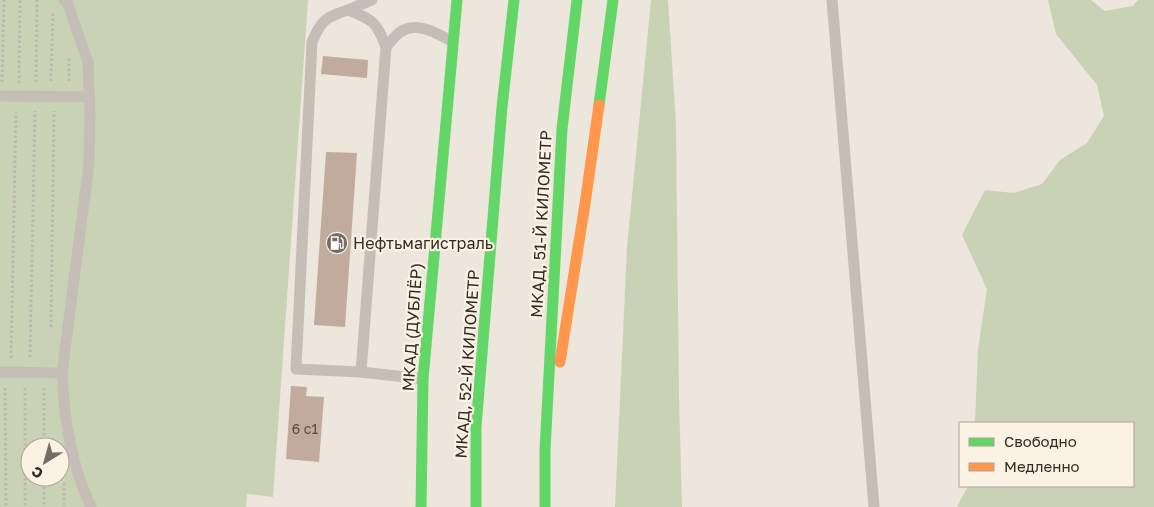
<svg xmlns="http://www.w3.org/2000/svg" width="1154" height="507" viewBox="0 0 1154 507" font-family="'Golos Text',sans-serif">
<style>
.green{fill:#cad2b6;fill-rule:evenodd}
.building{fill:#c1ab9d}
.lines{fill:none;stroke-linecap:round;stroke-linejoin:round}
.path{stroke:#bdb7af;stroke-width:3;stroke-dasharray:2.5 2.5;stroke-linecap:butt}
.lane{stroke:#c5beb6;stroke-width:11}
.fast{stroke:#63d668;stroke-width:11}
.slow{stroke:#ff974d;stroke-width:11}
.labels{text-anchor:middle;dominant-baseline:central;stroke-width:4.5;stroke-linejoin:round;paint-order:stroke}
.number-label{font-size:14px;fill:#584b43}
.street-label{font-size:16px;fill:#352b25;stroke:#faf2e2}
.poi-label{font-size:16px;fill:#352b25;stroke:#faf2e2;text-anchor:start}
</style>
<rect width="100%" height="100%" fill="#ece6dc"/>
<!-- green -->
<g class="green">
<path d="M0 0H308L273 497 247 494 246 507H0ZM30 447H60V477H30Z"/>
<polygon points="651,0 668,0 676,125 679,395 682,507 615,507 627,247"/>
<polygon points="1048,0 1091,0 1105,11 1133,6 1138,0 1154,0 1154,507 957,507 968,486 1133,486 1133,423 975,423 978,349 987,289 962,235 985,190 1014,193 1042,184 1060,160 1087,143 1104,116 1097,85 1056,34"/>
</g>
<!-- building -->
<g class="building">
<polygon points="323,56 368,60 367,78 321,74"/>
<polygon points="326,152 357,153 345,327 314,325"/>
<polygon points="291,386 307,387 306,396 324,397 319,462 286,459"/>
</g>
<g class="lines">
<!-- path -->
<g class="path">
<polyline points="51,81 53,12"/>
<polyline points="69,81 69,58"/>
<polyline points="2,82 4,0"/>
<polyline points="36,82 37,0"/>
<polyline points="19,83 20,0"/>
<polyline points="51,327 54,111"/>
<polyline points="30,357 35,111"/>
<polyline points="11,358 16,112"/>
<polyline points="5,388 6,507"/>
<polyline points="25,388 25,507"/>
<polyline points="44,388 44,447"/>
<polyline points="44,477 44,507"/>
<polyline points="64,483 64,507"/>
</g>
<!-- lane -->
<g class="lane">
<polyline points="832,0 874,507"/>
<path d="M348 10C372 19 377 22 386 47L361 372 296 369 312 42C321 21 325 17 348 10Z"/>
<polyline points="348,10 372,0"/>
<path d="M386 47C390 42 394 37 399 33 415 20 437 33 451 41"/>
<polyline points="0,96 90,97"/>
<polyline points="0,372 62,373 89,164 90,114 88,62 67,2 64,0"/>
<polyline points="361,372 423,379"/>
<path d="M62 373C64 420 71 464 91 507"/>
</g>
<!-- fast -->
<g class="fast">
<polyline points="599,105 613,0"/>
<polyline points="421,507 423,379 457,0"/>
<polyline points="476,507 476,427 502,107 514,0"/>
<polyline points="545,507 545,450 562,129 577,0"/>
</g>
<!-- slow -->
<polyline class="slow" points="560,362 585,204 599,105"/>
</g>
<!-- icons -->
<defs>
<g id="fuel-disc" transform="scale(1.125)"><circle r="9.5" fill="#756c65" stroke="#faf2e2"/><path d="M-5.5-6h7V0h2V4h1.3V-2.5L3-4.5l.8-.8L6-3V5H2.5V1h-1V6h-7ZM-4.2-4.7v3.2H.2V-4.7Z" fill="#fff"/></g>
</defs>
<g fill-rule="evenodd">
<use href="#fuel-disc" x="337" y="243"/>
</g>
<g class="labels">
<!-- number labels -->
<g class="number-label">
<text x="305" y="428">6 с1</text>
</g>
<!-- street labels -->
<g class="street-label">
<text transform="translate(541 224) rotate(-87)">МКАД, 51-Й КИЛОМЕТР</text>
<text transform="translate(412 327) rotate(-86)">МКАД (ДУБЛЁР)</text>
<text transform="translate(467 364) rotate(-86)">МКАД, 52-Й КИЛОМЕТР</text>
</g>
<!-- poi labels -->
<g class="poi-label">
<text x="353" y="243">Нефтьмагистраль</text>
</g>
</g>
<!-- legend -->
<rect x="959" y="422" width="175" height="65" fill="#faf2e2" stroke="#aba296"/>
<rect x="969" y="438" width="25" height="8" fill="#63d668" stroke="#aba296"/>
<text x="1004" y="447" font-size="15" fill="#352b25">Свободно</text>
<rect x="969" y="463" width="25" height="8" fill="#ff974d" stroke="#aba296"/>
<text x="1004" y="472" font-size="15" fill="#352b25">Медленно</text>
<!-- north arrow -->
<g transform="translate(45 462) rotate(217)"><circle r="24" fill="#faf2e2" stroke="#aba296"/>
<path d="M0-4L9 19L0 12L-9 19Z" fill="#756c65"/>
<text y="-8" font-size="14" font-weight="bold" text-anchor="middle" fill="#352b25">С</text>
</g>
</svg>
